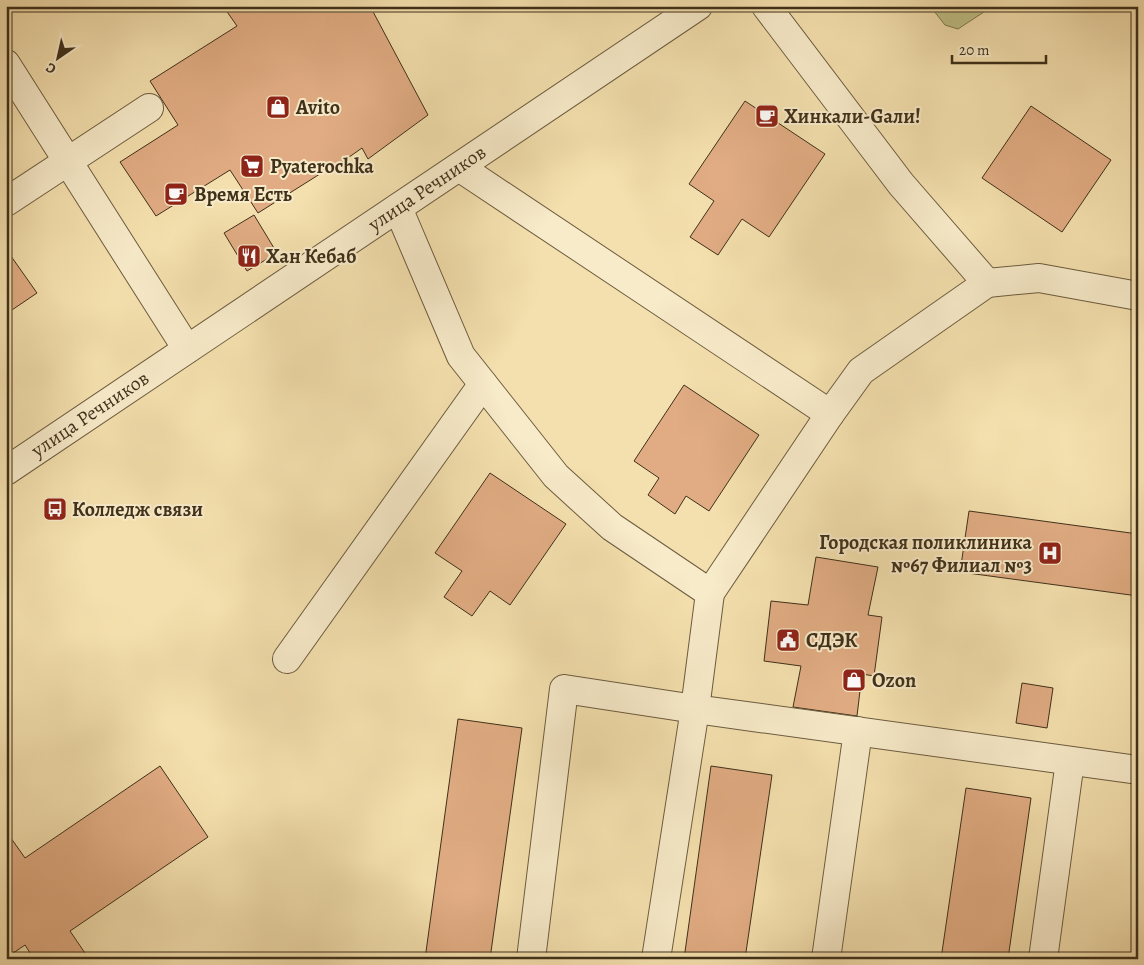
<svg xmlns="http://www.w3.org/2000/svg" width="1144" height="965" viewBox="0 0 1144 965" font-family="Alegreya,serif">
<style>
.green{fill:#c0c187;stroke:#807850}
.building{fill:#e1ac83;stroke:#3f301a}
.lines{fill:none;stroke-linecap:round;stroke-linejoin:round}
.minor-casing{stroke:#6c5c3f;stroke-width:30}
.minor{stroke:#f8ebca;stroke-width:28}
.labels{text-anchor:middle;dominant-baseline:central;stroke-width:4;stroke-linejoin:round;paint-order:stroke}
.poi-label{font-size:20px;font-weight:bold;fill:#3f301a;stroke:#f8ebca;text-anchor:start}
.street-label{font-size:20px;fill:#3f301a;stroke:#f8ebca}
</style>
<rect width="100%" height="100%" fill="#f4e0ae"/>
<filter id="stains"><feTurbulence type="fractalNoise" baseFrequency=".004" numOctaves="4"/><feColorMatrix values="0 0 0 0 .2 0 0 0 0 .09 0 0 0 0 .02 0 0 0 .5 -.17"/></filter>
<radialGradient id="worn" r=".72"><stop offset=".6" stop-color="#630" stop-opacity="0"/><stop offset="1" stop-color="#630" stop-opacity=".3"/></radialGradient>
<!-- green -->
<polygon class="green" points="930,6 993,6 958,29 945,25"/>
<!-- building -->
<g class="building">
<polygon points="223,6 370,6 428,115 368,159 362,148 332,169 331,167 258,213 230,170 156,216 120,162 178,125 150,81 237,26"/>
<polygon points="745,101 825,154 769,237 742,219 718,255 690,237 714,201 689,184"/>
<polygon points="1031,106 1111,160 1062,232 982,178"/>
<polygon points="254,215 277,253 247,271 224,233"/>
<polygon points="6,249 37,293 6,314"/>
<polygon points="684,385 759,435 709,511 686,496 675,514 648,495 659,478 634,461"/>
<polygon points="490,473 566,524 510,605 490,591 472,616 444,597 462,571 435,553"/>
<polygon points="969,511 1138,534 1138,596 960,572"/>
<polygon points="816,557 878,567 868,615 882,617 874,676 862,674 857,716 793,707 801,666 764,661 771,601 808,605"/>
<polygon points="1022,683 1053,688 1047,728 1016,723"/>
<polygon points="458,719 522,728 490,959 425,959"/>
<polygon points="160,766 208,837 70,931 89,959 34,959 25,945 6,958 6,831 25,858"/>
<polygon points="711,766 772,775 745,959 684,959"/>
<polygon points="966,788 1031,798 1008,959 941,959"/>
</g>
<g class="lines">
<!-- minor casing -->
<g class="minor-casing">
<g id="minor">
<polyline points="766,6 901,184 987,283 1039,278 1138,296"/>
<polyline points="6,64 187,349"/>
<polyline points="459,167 830,414 861,371 987,283"/>
<polyline points="6,202 149,108"/>
<polyline points="398,208 461,356 556,476 612,527 710,593 830,414"/>
<polyline points="6,471 698,6"/>
<polyline points="710,593 695,709 1138,770"/>
<polyline points="287,659 483,384"/>
<polyline points="531,959 564,689 695,709 656,959"/>
<polyline points="826,959 858,731"/>
<polyline points="1043,959 1070,761"/>
</g>
</g>
<!-- minor -->
<use href="#minor" class="minor"/>
</g>
<!-- icons -->
<defs>
<g id="shop-square" transform="scale(1.25)"><rect x="-9" y="-9" width="18" height="18" rx="4" fill="#8f2418" stroke="#f8ebca"/><path d="M-5-2.5h2.3a2.7 3.5 0 0 1 5.4 0H5L5.5 6h-11ZM-1.5-2.5h3a1.5 2.3 0 0 0-3 0Z" fill="#fff"/></g>
<g id="cafe-square" transform="scale(1.25)"><rect x="-9" y="-9" width="18" height="18" rx="4" fill="#8f2418" stroke="#f8ebca"/><path d="M-5.5-4.5H6V0H3Q3 3.5 0 3.5H-2.5Q-5.5 3.5-5.5 0ZM3-3.2v2h1.7v-2ZM-6 4.5H4V6H-6Z" fill="#fff"/></g>
<g id="supermarket-square" transform="scale(1.25)"><rect x="-9" y="-9" width="18" height="18" rx="4" fill="#8f2418" stroke="#f8ebca"/><path d="M-6-5.5h2.5l.6 2H6L4.5 2H-2.5L-4.4-4H-6ZM-1.5 3.2a1.3 1.3 0 1 0 .1 0ZM3 3.2a1.3 1.3 0 1 0 .1 0Z" fill="#fff"/></g>
<g id="restaurant-square" transform="scale(1.25)"><rect x="-9" y="-9" width="18" height="18" rx="4" fill="#8f2418" stroke="#f8ebca"/><path d="M-5-6h1v4h1v-4h1v4h1v-4h1v5L-1.5 .5V6h-2V.5L-5-1ZM5-6V6H3V1.5H1.5Q1.5-4 5-6Z" fill="#fff"/></g>
<g id="bus-square" transform="scale(1.25)"><rect x="-9" y="-9" width="18" height="18" rx="4" fill="#8f2418" stroke="#f8ebca"/><path d="M-5-6H5V4H4V6H2V4H-2V6H-4V4H-5ZM-3.5-4V0h7V-4ZM-3.5 1.2v1.5H-2V1.2ZM2 1.2v1.5H3.5V1.2Z" fill="#fff"/></g>
<g id="hospital-square" transform="scale(1.25)"><rect x="-9" y="-9" width="18" height="18" rx="4" fill="#8f2418" stroke="#f8ebca"/><path d="M-5-5h3v3.5h4V-5h3V5h-3V1.5h-4V5h-3Z" fill="#fff"/></g>
<g id="civic-square" transform="scale(1.25)"><rect x="-9" y="-9" width="18" height="18" rx="4" fill="#8f2418" stroke="#f8ebca"/><path d="M-.6-6.5H3V-4.5H.6V-3L4-1V1h2V6H-6V1h2V-1L-.6-3ZM-1.2 2.5V6h2.4V2.5Z" fill="#fff"/></g>
</defs>
<g fill-rule="evenodd">
<use href="#shop-square" x="278" y="107"/>
<use href="#cafe-square" x="767" y="116"/>
<use href="#supermarket-square" x="252" y="166"/>
<use href="#cafe-square" x="176" y="194"/>
<use href="#restaurant-square" x="249" y="256"/>
<use href="#bus-square" x="55" y="509"/>
<use href="#hospital-square" x="1050" y="553"/>
<use href="#civic-square" x="788" y="640"/>
<use href="#shop-square" x="854" y="680"/>
</g>
<g class="labels">
<!-- poi labels -->
<g class="poi-label">
<text x="296" y="107">Avito</text>
<text x="784" y="116">Хинкали-Gали!</text>
<text x="270" y="166">Pyaterochka</text>
<text x="194" y="194">Время Есть</text>
<text x="266" y="256">Хан Кебаб</text>
<text x="72" y="509">Колледж связи</text>
<text x="1032" y="542" text-anchor="end">Городская поликлиника<tspan x="1032" dy="23">№67 Филиал №3</tspan></text>
<text x="806" y="640">СДЭК</text>
<text x="872" y="680">Ozon</text>
</g>
<!-- street labels -->
<g class="street-label">
<text transform="translate(427 188) rotate(-34)">улица Речников</text>
<text transform="translate(90 414) rotate(-34)">улица Речников</text>
</g>
</g>
<!-- margin -->
<rect width="1144" height="965" fill="none" stroke="#f4e0ae" stroke-width="25"/>
<rect x="8" y="8" width="1129" height="950" fill="none" stroke="#3f301a" stroke-width="2.5"/>
<rect x="12" y="12" width="1119" height="940" fill="none" stroke="#3f301a"/>
<!-- north arrow -->
<g transform="translate(58 58) rotate(214)" stroke="#f8ebca" stroke-width="4" paint-order="stroke">
<path d="M0-4L9 19L0 12L-9 19Z" fill="#3f301a"/>
<text y="-8" font-size="14" font-weight="bold" text-anchor="middle" fill="#3f301a">С</text>
</g>
<!-- scale -->
<path d="M952 55v8h94v-8" fill="none" stroke="#3f301a" stroke-width="2.5"/>
<text x="959" y="55" font-size="15" fill="#3f301a" stroke="#f8ebca" stroke-width="4" paint-order="stroke">20 m</text>
<rect width="100%" height="100%" filter="url(#stains)"/>
<rect width="100%" height="100%" fill="url(#worn)"/>
</svg>
